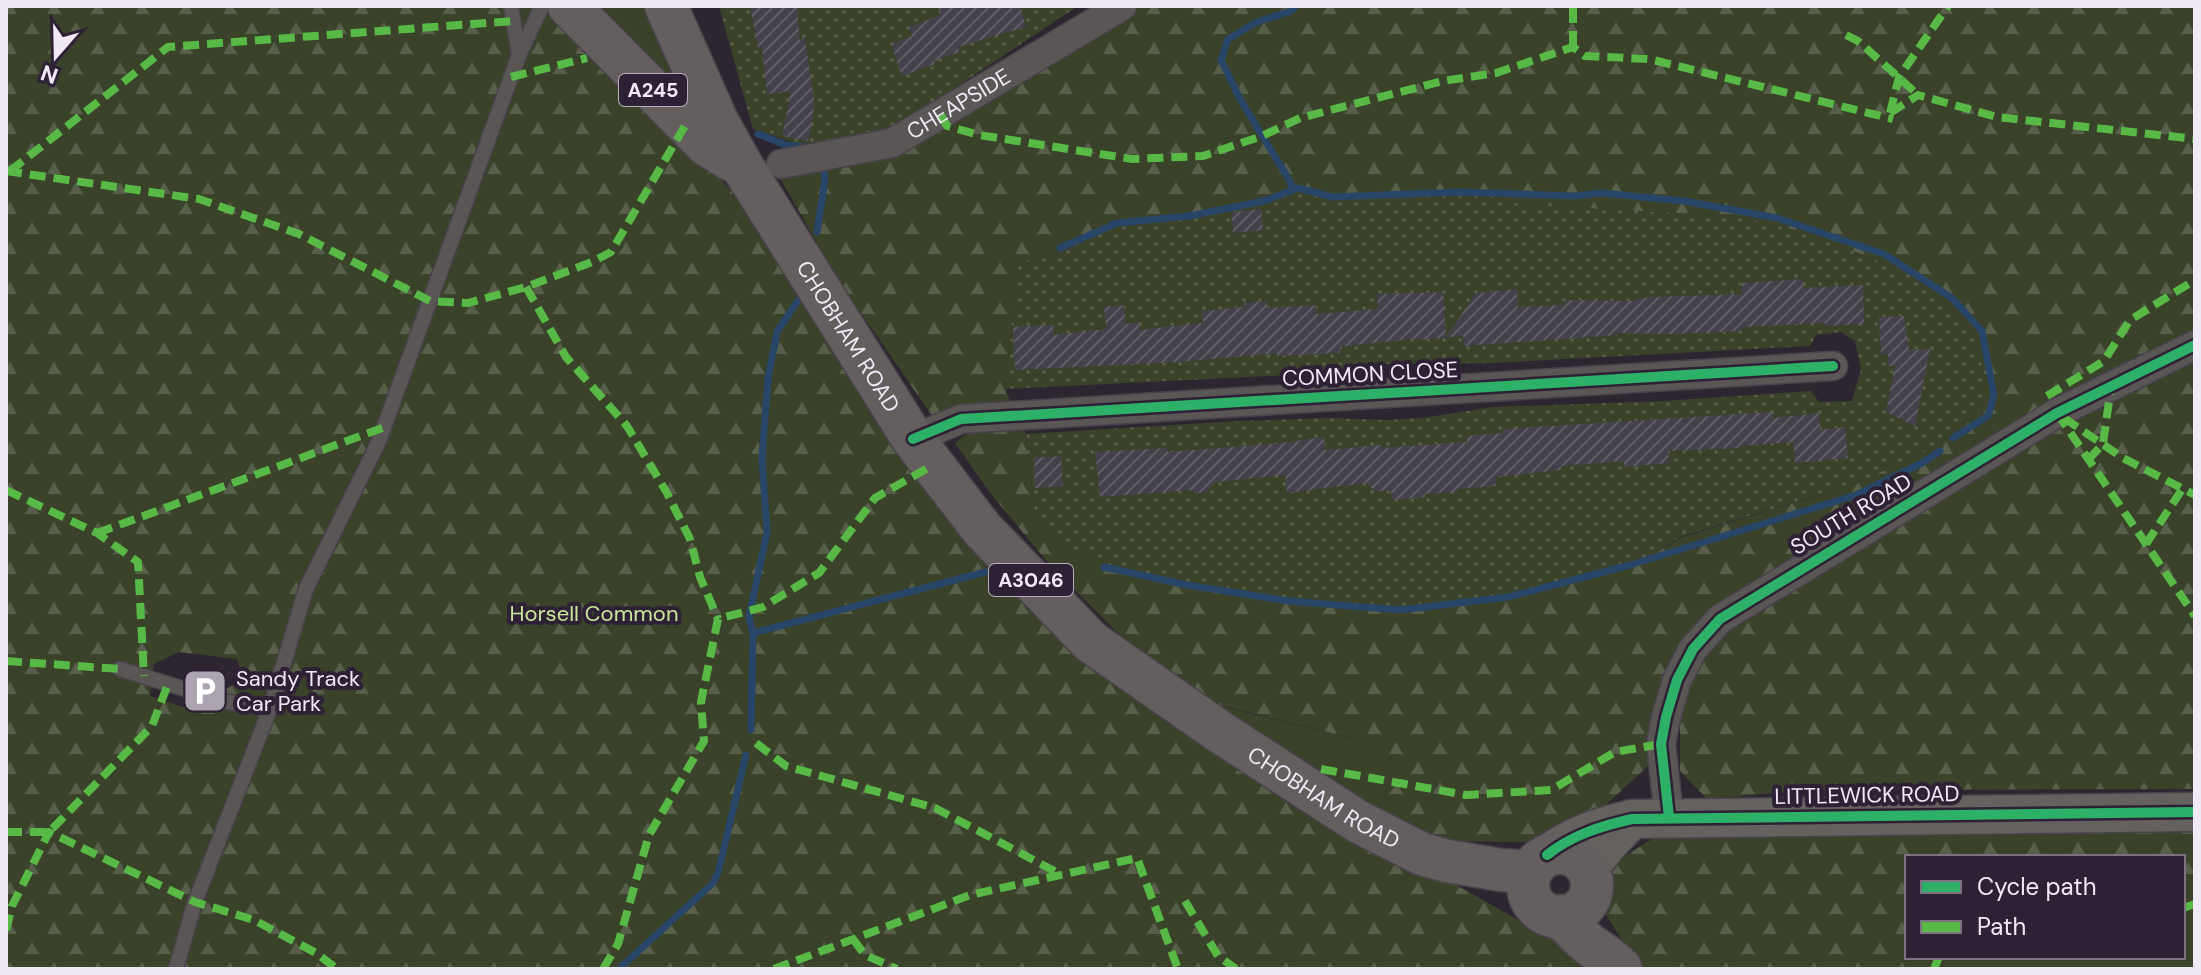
<svg xmlns="http://www.w3.org/2000/svg" width="2201" height="975" viewBox="0 0 2201 975" font-family="'DM Sans',sans-serif">
<style>
.grass{fill:#3a432a}
.forest{fill:url(#forest-firs);fill-rule:evenodd}
.park{fill:url(#park-dots)}
.lines{fill:none;stroke-linecap:round;stroke-linejoin:round}
.stream{stroke:#294668;stroke-width:7}
.building{fill:url(#building-hatch)}
.lane-casing{stroke:#48424b;stroke-width:17}
.street-casing{stroke:#48424b;stroke-width:31}
.secondary-casing{stroke:#48424b;stroke-width:41}
.primary-casing{stroke:#48424b;stroke-width:45}
.lane{stroke:#595655;stroke-width:14}
.street{stroke:#595655;stroke-width:28}
.secondary{stroke:#64615f;stroke-width:38}
.primary{stroke:#645f5e;stroke-width:42}
.quiet{stroke:#58b947;stroke-width:8;stroke-dasharray:16 8;stroke-linecap:butt}
.cycleway-casing{stroke:#2f2135;stroke-width:15}
.cycleway{stroke:#2db169;stroke-width:10}
.labels{text-anchor:middle;dominant-baseline:central;stroke-width:8;stroke-linejoin:round;paint-order:stroke}
.shield{fill:#2f2135;stroke:#b7adbc;stroke-width:2}
.shield-label{font-size:20px;font-weight:bold;fill:#f1e9f6}
.street-label{font-size:22px;fill:#f1e9f6;stroke:#2f2135}
.park-label{font-size:22px;fill:#c9e69a;stroke:#2f2135}
.poi-label{font-size:22px;fill:#f1e9f6;stroke:#2f2135;text-anchor:start}
</style>
<defs>
<pattern id="forest-firs" width="22" height="20" patternUnits="userSpaceOnUse" patternTransform="scale(2)"><rect width="22" height="20" fill="#3a432a"/><path d="M5 1l3.5 6h-7zM16 11l3.5 6h-7z" fill="#575e4a"/></pattern>
<pattern id="park-dots" width="8" height="8" patternUnits="userSpaceOnUse" patternTransform="scale(2)"><rect width="8" height="8" fill="#3a432a"/><path d="M2 2h.1M6 6h.1" fill="none" stroke="#575e4a" stroke-width="1.8" stroke-linecap="round"/></pattern>
<pattern id="building-hatch" width="6" height="6" patternUnits="userSpaceOnUse" patternTransform="scale(2)"><rect width="6" height="6" fill="#45414b"/><path d="M-1 1l2-2M0 6l6-6M5 7l2-2" fill="none" stroke="#605c66"/></pattern>
</defs>
<rect width="100%" height="100%" fill="#2d2630"/>
<!-- grass -->
<g class="grass">
<polygon points="585,6 650,6 692,108"/>
<polygon points="1212,704 1388,747 1397,783 1376,812"/>
<polygon points="2195,903 2195,969 1932,969 1944,957 2183,957 2183,905"/>
</g>
<!-- forest -->
<g class="forest">
<path d="M6 6H541L625 78 736 196 940 492 1203 742 1605 969H6ZM179 652 237 659 244 679 189 709 150 696 154 664Z"/>
<polygon points="1135,6 2195,6 2195,789 1808,790 1707,799 1680,771 1680,700 1658,691 1648,766 1596,814 1537,842 1441,841 1376,812 1397,783 1388,747 1203,701 1146,661 1049,564 991,494 955,443 974,428 1019,420 1026,434 1035,515 1072,551 1182,584 1292,601 1400,610 1505,597 1645,560 1680,538 1858,483 1942,441 1986,405 1976,329 1904,271 1807,233 1736,216 1521,205 1481,193 1332,197 1298,188 1264,201 1189,216 1154,218 1084,239 1055,256 1018,262 1005,389 1011,403 933,417 840,283 781,180 885,152"/>
<polygon points="2195,829 2195,903 2183,905 2183,857 1907,857 1907,957 1944,957 1932,969 1640,969 1605,913 1610,865 1657,836"/>
</g>
<!-- park -->
<g class="park">
<polygon points="719,6 1078,6 908,119 873,135 813,144 795,143 753,129"/>
<polygon points="1298,188 1332,197 1481,193 1521,205 1736,216 1807,233 1904,271 1976,329 1987,405 1935,446 1858,483 1680,537 1645,560 1505,597 1400,610 1292,601 1182,584 1072,551 1035,515 1026,434 1238,421 1329,418 1385,420 1422,418 1493,407 1665,401 1811,391 1819,402 1852,401 1861,369 1855,341 1841,332 1816,335 1810,346 1493,363 1381,364 1310,374 1005,389 1018,262 1055,256 1117,223 1189,216 1264,201"/>
</g>
<g class="lines">
<!-- stream -->
<g class="stream">
<polyline points="758,134 786,145 806,147"/>
<polyline points="1292,190 1291,183 1240,99 1221,60 1228,39 1257,22 1291,11 1296,6"/>
<polyline points="817,232 825,180 823,163"/>
<polyline points="1060,248 1117,223 1189,216 1264,201 1298,188 1332,197 1460,192 1575,196 1601,193 1684,201 1777,218 1884,254 1952,298 1982,331 1994,395 1988,416 1953,438"/>
<polyline points="1104,567 1187,585 1289,601 1400,610 1508,597 1630,565 1856,495 1922,463 1940,451"/>
<polyline points="753,633 985,572"/>
<polyline points="751,730 753,633 749,617 767,532 762,458 768,379 777,332 799,299"/>
<polyline points="619,969 713,883 718,873 746,755"/>
</g>
</g>
<!-- building -->
<g class="building">
<polygon points="750,6 797,6 800,42 804,35 815,104 808,141 782,136 791,91 767,94 762,47 758,48"/>
<polygon points="938,6 1020,6 1026,27 958,47 959,52 934,61 935,64 902,76 891,44 912,36 909,27 941,15"/>
<polygon points="1261,209 1263,230 1233,233 1231,212"/>
<polygon points="1803,279 1803,288 1863,285 1864,324 1825,326 1825,323 1742,327 1742,331 1670,334 1618,333 1618,335 1464,346 1463,336 1419,340 1419,338 1340,347 1340,353 1277,356 1277,353 1178,362 1015,370 1013,327 1053,325 1054,335 1106,329 1104,307 1124,305 1126,324 1139,322 1140,330 1203,323 1202,311 1244,307 1244,303 1267,301 1267,308 1316,305 1317,314 1378,309 1377,294 1443,292 1446,337 1476,293 1517,289 1518,307 1564,305 1564,300 1635,301 1635,299 1651,297 1742,294 1742,283"/>
<polygon points="1904,316 1909,350 1930,349 1915,426 1886,412 1895,366 1888,366 1888,354 1881,355 1879,317"/>
<polygon points="1772,412 1773,418 1819,413 1820,430 1845,427 1848,458 1795,463 1793,442 1740,446 1740,448 1668,451 1669,463 1624,467 1624,461 1561,466 1561,470 1495,477 1496,486 1457,489 1457,492 1425,494 1425,497 1392,500 1391,491 1375,491 1366,483 1287,493 1285,475 1215,482 1205,493 1195,493 1192,490 1100,497 1095,452 1167,448 1168,452 1282,443 1324,437 1325,450 1381,445 1381,448 1467,442 1467,436 1503,433 1503,429"/>
<polygon points="1061,456 1063,486 1035,488 1034,458"/>
</g>
<g class="lines">
<!-- lane casing -->
<g class="lane-casing">
<g id="lane">
<polyline points="511,6 519,55"/>
<polyline points="120,669 223,701 270,709"/>
<polyline points="176,969 195,902 270,709 306,589 379,441 519,55 542,6"/>
</g>
</g>
<!-- street casing -->
<g class="street-casing">
<g id="street">
<path id="s1" d="M781 164 892 143 1122 6"/>
<polyline points="913,439 961,419 1833,366"/>
<polyline points="1669,817 1661,744 1666,717 1677,680 1693,649 1720,619 2057,413 2195,345"/>
</g>
</g>
<!-- secondary casing -->
<g class="secondary-casing">
<g id="secondary">
<path d="M1547 855C1572 835 1601 826 1632 819L2195 812"/>
<polyline points="1588,870 1607,845 1632,819"/>
</g>
</g>
<!-- primary casing -->
<g class="primary-casing">
<g id="primary">
<polyline points="569,6 707,145 731,160"/>
<path id="s2" d="M666 6 717 121 742 166 913 439 982 529 1091 642 1220 732 1357 821 1422 854 1447 861 1501 870 1531 872"/>
<circle cx="1560" cy="885" r="32"/>
<path d="M1561 916C1570 927 1579 936 1590 945 1601 953 1611 958 1621 969"/>
</g>
</g>
<!-- lane -->
<use href="#lane" class="lane"/>
<!-- street -->
<use href="#street" class="street"/>
<!-- secondary -->
<use href="#secondary" class="secondary"/>
<!-- primary -->
<use href="#primary" class="primary"/>
<!-- quiet -->
<g class="quiet">
<polyline points="1846,35 1858,41 1918,95"/>
<polyline points="1573,47 1573,6"/>
<polyline points="511,77 587,58"/>
<polyline points="1890,113 1918,95 1997,117 2195,139"/>
<polyline points="1890,113 1899,77 1948,6"/>
<polyline points="941,115 947,126 979,135 1132,159 1203,156 1262,136 1300,118 1443,81 1496,73 1573,47 1585,56 1649,59 1893,119"/>
<polyline points="6,171 199,199 299,234 430,301 468,303 526,287 592,262 611,252 686,124"/>
<polyline points="10,171 168,47 513,21"/>
<polyline points="526,287 566,357 627,426 667,493 690,539 700,577 718,619"/>
<polyline points="2047,396 2104,361 2130,320 2195,280"/>
<polyline points="2057,413 2195,616"/>
<polyline points="2064,418 2123,458 2195,495"/>
<polyline points="2088,460 2103,444 2111,387"/>
<polyline points="6,490 97,533 138,562 144,676"/>
<polyline points="97,533 385,427"/>
<polyline points="2146,544 2183,488"/>
<polyline points="6,661 120,669"/>
<polyline points="756,743 786,766 935,808 1062,875"/>
<polyline points="1321,769 1466,795 1551,790 1615,752 1661,744"/>
<polyline points="6,832 49,832 152,726 168,684"/>
<polyline points="1185,901 1218,956 1236,969"/>
<polyline points="2183,908 2195,904"/>
<polyline points="6,930 12,906 49,832 195,902 254,920 316,953 337,969"/>
<polyline points="853,939 865,955 897,969"/>
<polyline points="603,969 618,944 649,835 704,741 701,702 718,619 763,607 819,573 875,498 933,465"/>
<polyline points="774,969 970,895 1137,858 1178,969"/>
<polyline points="1934,969 1939,957"/>
</g>
<!-- cycleway casing -->
<g class="cycleway-casing">
<g id="cycleway">
<polyline points="913,439 961,419 1833,366"/>
<polyline points="1669,817 1661,744 1666,717 1677,680 1693,649 1720,619 2057,413 2195,345"/>
<path d="M1547 855C1572 835 1601 826 1632 819L2195 812"/>
</g>
</g>
<!-- cycleway -->
<use href="#cycleway" class="cycleway"/>
</g>
<!-- icons -->
<defs>
<g id="parking-square" transform="scale(2.3)"><rect x="-9" y="-9" width="18" height="18" rx="4" fill="#aca5b1" stroke="#2f2135"/><path d="M-3.5-5.5H1a3.5 3.5 0 0 1 0 7H-1V5.5H-3.5ZM-1-3.4V-.6H.8a1.4 1.4 0 0 0 0-2.8Z" fill="#fff"/></g>
</defs>
<g fill-rule="evenodd">
<use href="#parking-square" x="205" y="691"/>
</g>
<g class="labels">
<!-- shield labels -->
<g class="shield">
<rect x="619" y="74" width="68" height="32" rx="6"/>
<rect x="989" y="564" width="84" height="32" rx="6"/>
</g>
<g class="shield-label">
<text x="653" y="90">A245</text>
<text x="1031" y="580">A3046</text>
</g>
<!-- street labels -->
<g class="street-label">
<text stroke="none"><textPath href="#s1" startOffset="190">CHEAPSIDE</textPath></text>
<text stroke="none"><textPath href="#s2" startOffset="378">CHOBHAM ROAD</textPath></text>
<text transform="translate(1370 374) rotate(-3)">COMMON CLOSE</text>
<text transform="translate(1851 514) rotate(-31)">SOUTH ROAD</text>
<text transform="translate(1867 795) rotate(-1)">LITTLEWICK ROAD</text>
<text stroke="none"><textPath href="#s2" startOffset="1050">CHOBHAM ROAD</textPath></text>
</g>
<!-- park labels -->
<g class="park-label">
<text x="594" y="613">Horsell Common</text>
</g>
<!-- poi labels -->
<g class="poi-label">
<text x="236" y="678">Sandy Track<tspan x="236" dy="25">Car Park</tspan></text>
</g>
</g>
<!-- border -->
<rect width="2201" height="975" fill="none" stroke="#f1e9f6" stroke-width="16"/>
<!-- legend -->
<rect x="1905" y="855" width="280" height="104" fill="#2f2135" stroke="#7d7182" stroke-width="2"/>
<rect x="1921" y="881" width="40" height="12" fill="#2db169" stroke="#7d7182" stroke-width="2"/>
<text x="1977" y="895" font-size="24" fill="#f1e9f6">Cycle path</text>
<rect x="1921" y="921" width="40" height="12" fill="#58b947" stroke="#7d7182" stroke-width="2"/>
<text x="1977" y="935" font-size="24" fill="#f1e9f6">Path</text>
<!-- north arrow -->
<g transform="translate(56 56) rotate(200)" stroke="#2f2135" stroke-width="6" paint-order="stroke">
<path d="M0-6L14 30L0 20L-14 30Z" fill="#f1e9f6"/>
<text y="-12" font-size="22" font-weight="bold" text-anchor="middle" fill="#f1e9f6">N</text>
</g>
</svg>
